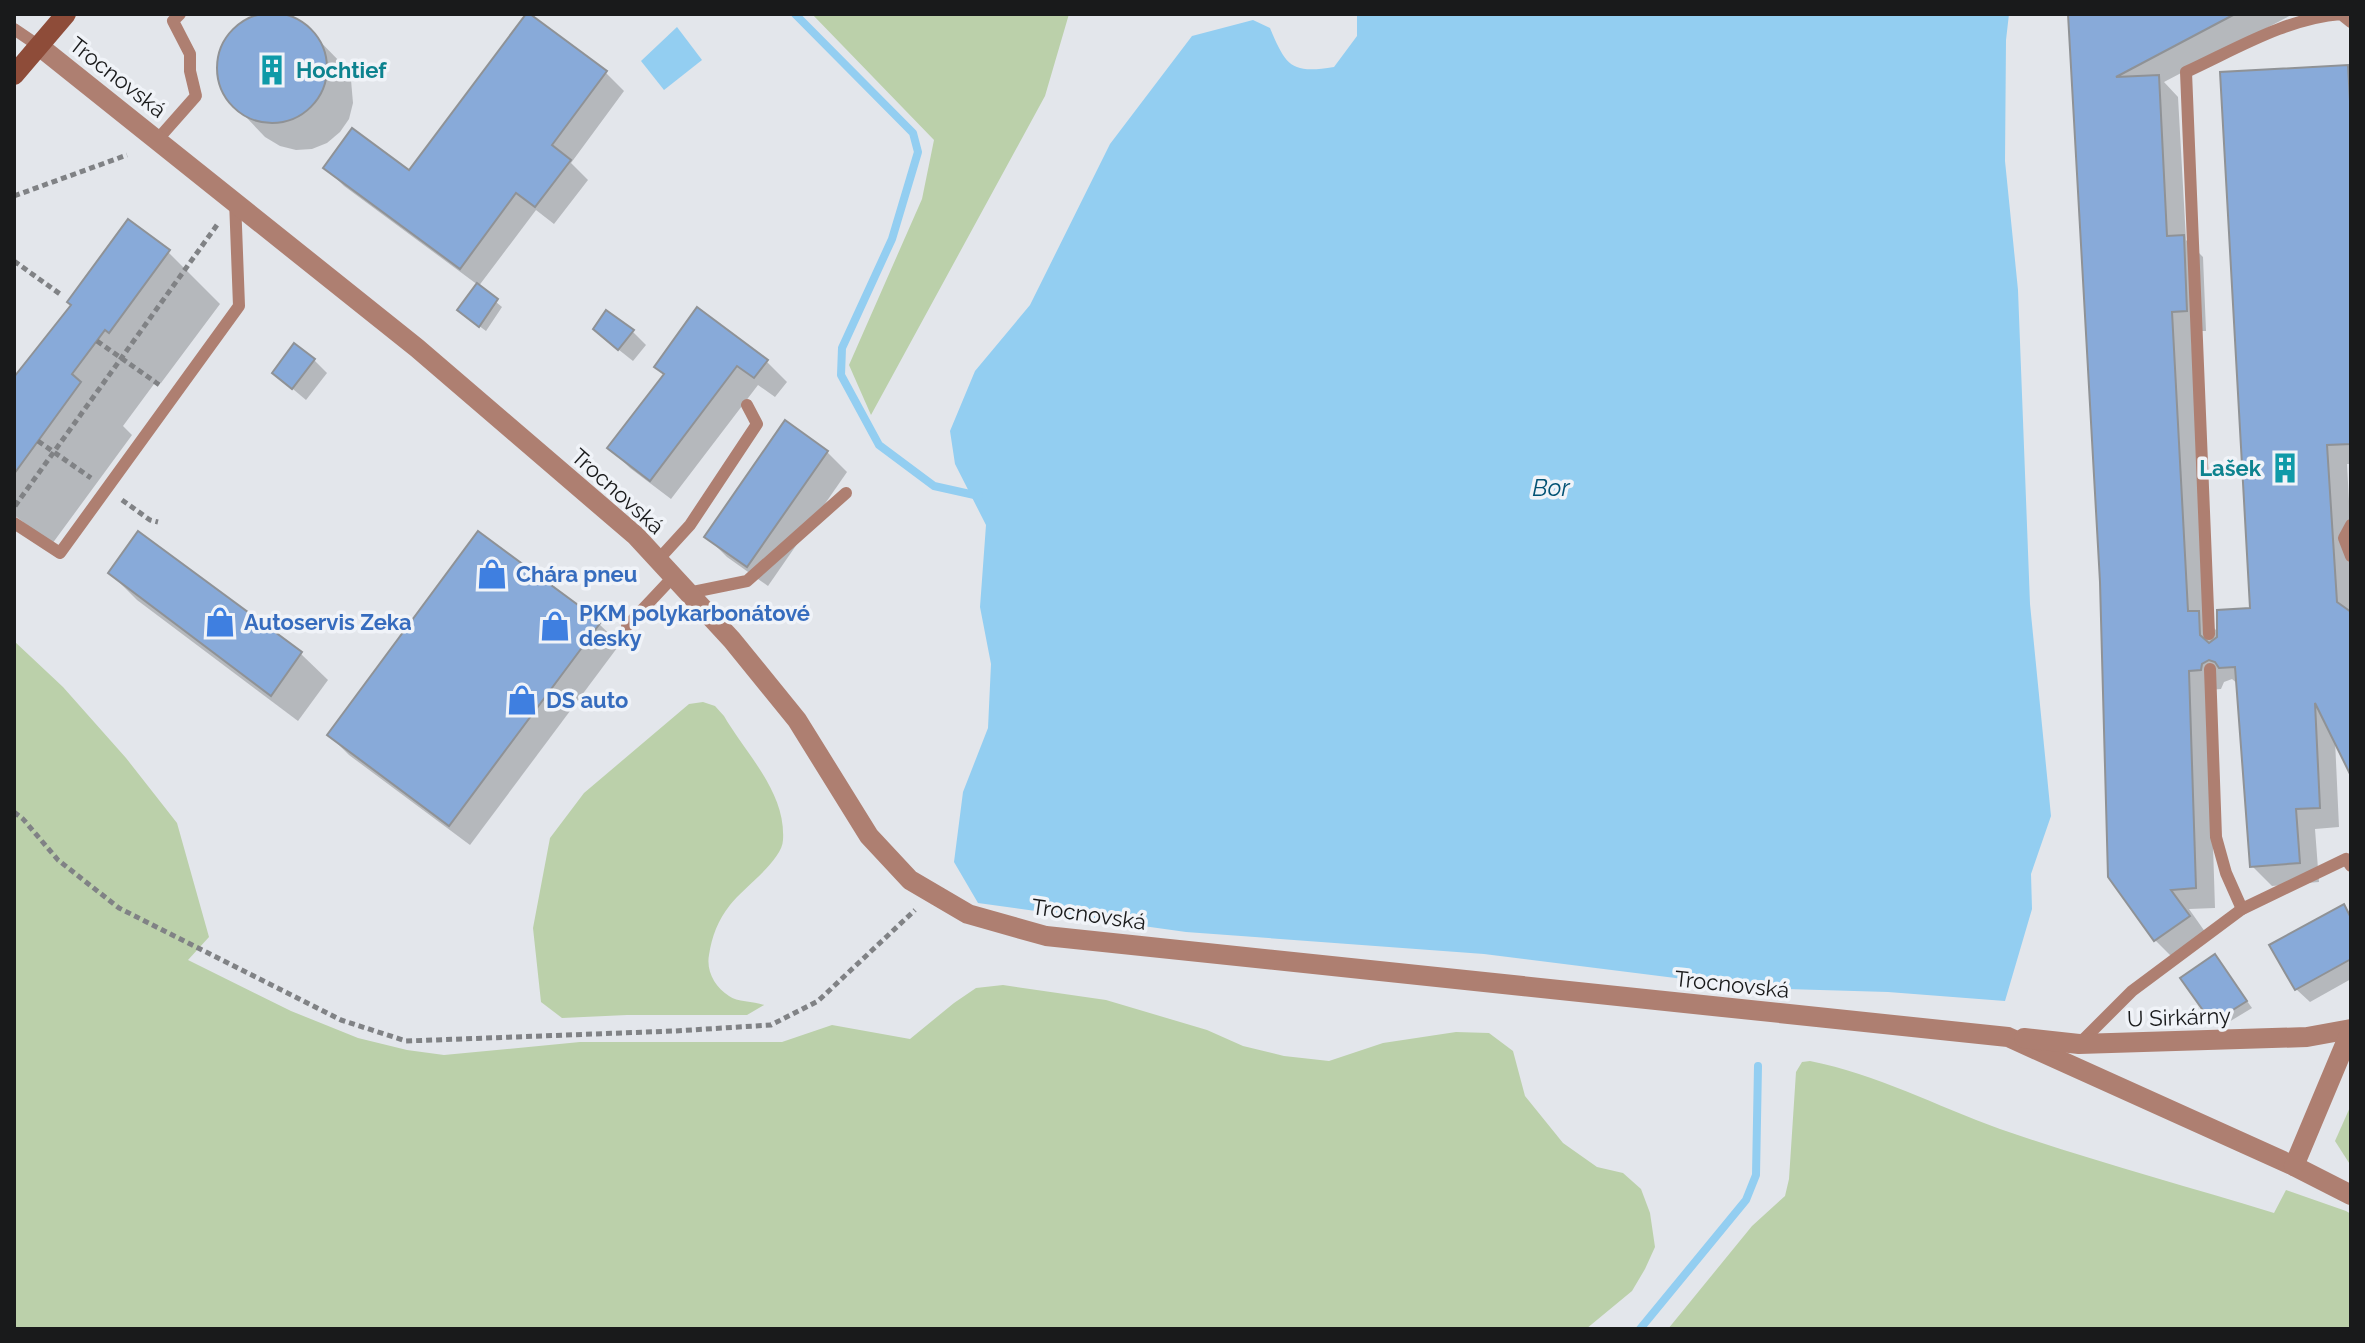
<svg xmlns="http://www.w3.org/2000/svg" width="2365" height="1343" viewBox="0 0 2365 1343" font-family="Raleway,sans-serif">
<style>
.green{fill:#bbd0aa}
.water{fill:#93cef1}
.shadow{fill:#0003}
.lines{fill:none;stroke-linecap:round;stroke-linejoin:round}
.stream{stroke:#93cef1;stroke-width:8}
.building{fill:#88aad9;stroke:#8f9296;stroke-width:2}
.path{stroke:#808285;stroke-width:5;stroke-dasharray:6 4;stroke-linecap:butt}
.service{stroke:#ae7f71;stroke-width:12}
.minor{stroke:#ae7f71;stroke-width:20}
.secondary{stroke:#8e4c39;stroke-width:20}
.labels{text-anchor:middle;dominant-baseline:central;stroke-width:7;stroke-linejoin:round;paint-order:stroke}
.culture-label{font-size:22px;font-weight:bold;fill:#0d838f;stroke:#f0f3f8;text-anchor:start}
.street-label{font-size:22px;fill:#191a1b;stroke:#f0f3f8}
.shop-label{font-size:22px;font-weight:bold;fill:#366cbe;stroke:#f0f3f8;text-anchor:start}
.water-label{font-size:24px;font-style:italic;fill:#035274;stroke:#f0f3f8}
</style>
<rect width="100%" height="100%" fill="#e3e6eb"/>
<!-- green -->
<g class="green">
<polygon points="812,14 1069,14 1045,96 871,415 849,365 922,199 934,140"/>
<polygon points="14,641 63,687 126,758 177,823 209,937 188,960 291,1011 358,1038 407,1050 444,1055 580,1042 782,1042 832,1025 910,1039 954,1003 976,988 1003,985 1106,1000 1207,1030 1243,1046 1284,1056 1329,1061 1383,1043 1456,1032 1489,1033 1513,1051 1525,1096 1563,1143 1597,1167 1623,1173 1641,1189 1650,1213 1655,1247 1645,1269 1632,1291 1586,1329 14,1329"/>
<path d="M703 702 715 706 724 716C746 754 786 792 783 840 782 861 743 888 730 905 718 920 712 936 709 955 706 971 715 987 729 996 737 1002 753 1001 764 1005L747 1015H627L562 1018 541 1002 533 928 550 838 584 793 689 704Z"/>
<path d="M1810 1061C1877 1074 1936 1106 2000 1129 2090 1160 2183 1185 2274 1213L2286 1190 2346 1211 2351 1214V1329H1668L1752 1226 1785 1196 1789 1179 1796 1072 1802 1062Z"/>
<polygon points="2351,1105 2351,1166 2335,1141"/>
</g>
<!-- water -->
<g class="water">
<path d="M1357 14H2009L2006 40 2005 161 2018 290 2030 604 2051 816 2031 874 2032 909 2005 1001 1888 992 1755 988 1484 954 1186 932 978 903 954 862 963 792 988 728 991 664 980 607 986 525 955 464 950 431 975 371 1030 305 1110 144 1192 36 1253 20 1270 28C1286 66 1291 74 1334 67L1357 36Z"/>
<polygon points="677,27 702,60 664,90 641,61"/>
</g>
<!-- shadow -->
<g class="shadow">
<polygon points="2070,14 2293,14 2164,82 2178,97 2186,240 2203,257 2206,331 2191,331 2207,621 2220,634 2253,610 2348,67 2351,70 2351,464 2347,464 2351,538 2351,771 2335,740 2339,827 2315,829 2319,882 2272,886 2252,866 2239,685 2232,679 2224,682 2221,689 2208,690 2215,908 2189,909 2208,936 2175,960 2155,940 2102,582"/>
<polygon points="274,15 290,18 305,26 344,66 351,80 353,103 349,119 340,132 327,143 312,149 296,150 280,146 265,137 227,97 220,81 219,65 222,49 231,35 243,24 258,17"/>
<polygon points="605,72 624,91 571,163 588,180 554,224 536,210 478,287 502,307 486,331 466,316 478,285 344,186 326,168 409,173"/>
<polygon points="168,252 220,304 161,383 157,380 123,426 132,435 52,544 14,515 14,380"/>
<polygon points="632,331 646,345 633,361 609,342"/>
<polygon points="314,360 327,373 306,400 274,373"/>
<polygon points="766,361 787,382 775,397 758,385 671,499 630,468 610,448 666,375"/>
<polygon points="786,423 827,452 847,472 768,586 727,557 707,537"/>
<polygon points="110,573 301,654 328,680 298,721 137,600"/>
<polygon points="599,624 620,644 470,845 349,755 329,735"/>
<polygon points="2343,907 2351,914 2351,979 2310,1002 2296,989"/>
<polygon points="2215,956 2252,1008 2219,1028 2213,1022"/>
</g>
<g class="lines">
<!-- stream -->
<g class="stream">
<polyline points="795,14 913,133 918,152 892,239 842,348 841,375 879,445 934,486 979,496"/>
<polyline points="1640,1329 1746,1200 1756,1175 1758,1066"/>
</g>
</g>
<!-- building -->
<g class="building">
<circle cx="272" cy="68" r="55"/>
<polygon points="526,14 530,14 607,71 552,145 571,160 535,207 516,193 460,269 323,168 352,128 409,170"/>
<polygon points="2068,14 2235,14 2116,77 2159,75 2167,236 2184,235 2187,311 2172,312 2188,611 2199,611 2200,635 2209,643 2217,637 2217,610 2250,608 2220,72 2348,65 2351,119 2351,444 2327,445 2337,602 2351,612 2351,776 2315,703 2320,808 2296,809 2300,863 2250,867 2235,667 2219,668 2215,662 2209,660 2202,664 2201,670 2189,671 2196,888 2171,890 2190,916 2154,941 2108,877 2100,582"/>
<polygon points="128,219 170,250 109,333 105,330 72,374 81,382 14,474 14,377 71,305 67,302"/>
<polygon points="477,283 498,299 479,327 457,310"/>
<polygon points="697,307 768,360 754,378 737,366 650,481 607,448 664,374 654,367"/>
<polygon points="606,310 634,330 618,350 593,329"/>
<polygon points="294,343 315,359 292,389 272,373"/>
<polygon points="785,420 828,451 747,567 704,537"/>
<polygon points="138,531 302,652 271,696 108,573"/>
<polygon points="478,531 601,622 449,826 327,735"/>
<polygon points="2344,904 2351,918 2351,959 2295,990 2269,945"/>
<polygon points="2215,954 2247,1001 2212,1023 2180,978"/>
</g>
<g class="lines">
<!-- path -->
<g class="path">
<polyline points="14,196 127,155"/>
<polyline points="14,261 60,294"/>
<polyline points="97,341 161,386"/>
<polyline points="38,441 91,478"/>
<polyline points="122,500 150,520 158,522"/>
<polyline points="15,506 217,225"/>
<polyline points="14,812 23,819 58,860 119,908 341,1020 406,1041 675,1031 771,1025 818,1001 915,910"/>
</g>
<!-- service -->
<g class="service">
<polyline points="14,29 39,46"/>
<polyline points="158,139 196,96 190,71 190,54 173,21 180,14"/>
<polyline points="14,523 60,553 239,306 235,200"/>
<polyline points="2351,525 2344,538 2351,556"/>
<polyline points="658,560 690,525 757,424 747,405"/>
<polyline points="688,593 747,581 846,493"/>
<polyline points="627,626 673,577"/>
<path d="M2209 634 2186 72C2236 49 2287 18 2341 14L2351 22"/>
<polyline points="2210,669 2216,837 2226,873 2242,909"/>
<polyline points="2079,1044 2132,991 2242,909 2346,859 2351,866"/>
</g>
<!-- minor -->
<g class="minor">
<polyline points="39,46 417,348 636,536 732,640 797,720 869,836 910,880 968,914 1046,936 2008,1037 2294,1166 2351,1195"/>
<polyline points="2024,1038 2079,1044 2307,1037 2351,1029"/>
<polyline points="2294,1166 2351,1030"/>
</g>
<!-- secondary -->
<polyline class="secondary" points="14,75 66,14"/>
</g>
<!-- icons -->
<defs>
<g id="building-bare" transform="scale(2.4)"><path d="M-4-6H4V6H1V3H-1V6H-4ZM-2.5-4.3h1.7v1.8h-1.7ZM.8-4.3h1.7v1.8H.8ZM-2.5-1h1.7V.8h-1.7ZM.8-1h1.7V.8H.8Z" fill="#0f9aa8" stroke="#f0f3f8" stroke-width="2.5" paint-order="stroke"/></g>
<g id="shop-bare" transform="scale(2.4)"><path d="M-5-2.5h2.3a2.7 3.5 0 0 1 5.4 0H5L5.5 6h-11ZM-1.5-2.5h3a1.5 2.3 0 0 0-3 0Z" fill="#3f7fe0" stroke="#f0f3f8" stroke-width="2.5" paint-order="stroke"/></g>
</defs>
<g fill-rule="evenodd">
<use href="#building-bare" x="272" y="70"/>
<use href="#building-bare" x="2285" y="468"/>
<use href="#shop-bare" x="492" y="574"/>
<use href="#shop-bare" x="220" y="622"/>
<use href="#shop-bare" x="555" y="626"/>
<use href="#shop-bare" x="522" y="700"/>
</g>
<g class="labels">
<!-- culture labels -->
<g class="culture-label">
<text x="296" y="70">Hochtief</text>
<text x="2261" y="468" text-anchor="end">Lašek</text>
</g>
<!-- street labels -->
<g class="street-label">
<text transform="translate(118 77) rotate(38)">Trocnovská</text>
<text transform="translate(618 491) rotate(42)">Trocnovská</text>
<text transform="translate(1089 914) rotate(8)">Trocnovská</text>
<text transform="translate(1732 984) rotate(6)">Trocnovská</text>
<text transform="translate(2179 1017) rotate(-2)">U Sirkárny</text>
</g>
<!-- shop labels -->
<g class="shop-label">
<text x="516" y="574">Chára pneu</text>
<text x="579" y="613">PKM polykarbonátové<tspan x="579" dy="25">desky</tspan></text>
<text x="244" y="622">Autoservis Zeka</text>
<text x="546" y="700">DS auto</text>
</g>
<!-- water labels -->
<g class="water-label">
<text x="1551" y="487">Bor</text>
</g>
</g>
<!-- border -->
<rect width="2365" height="1343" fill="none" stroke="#191a1b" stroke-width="32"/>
</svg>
